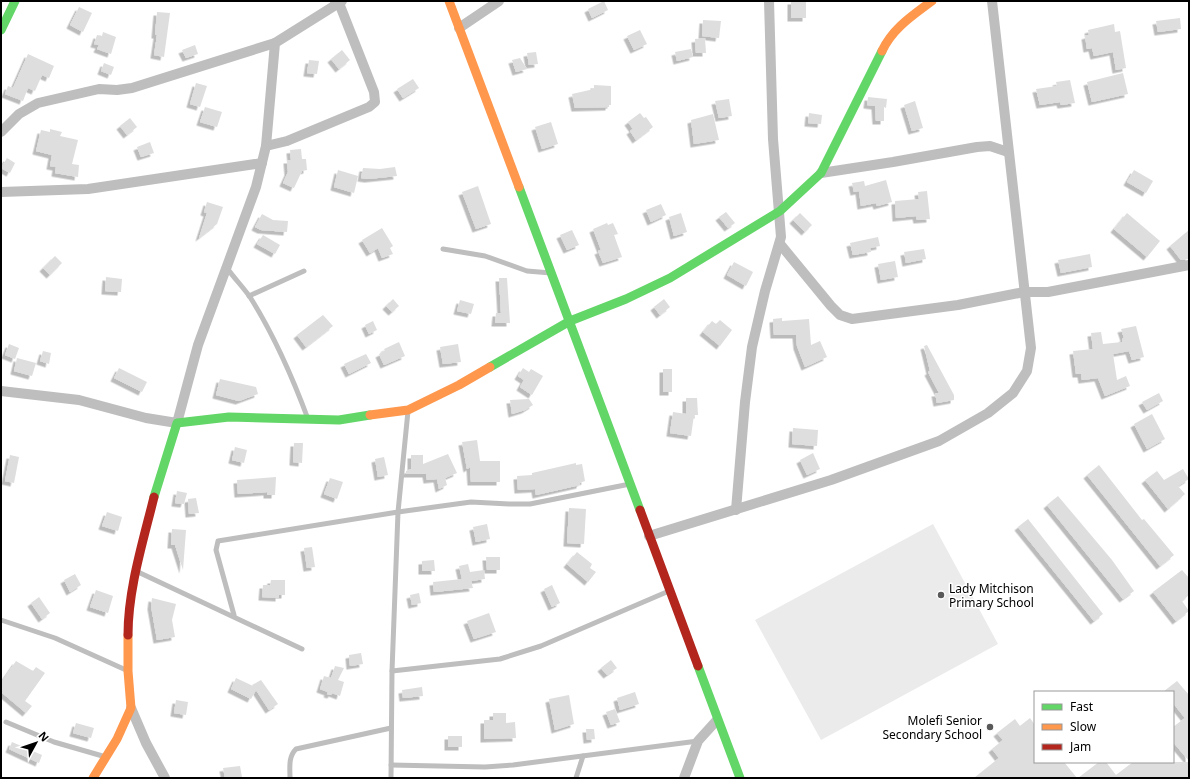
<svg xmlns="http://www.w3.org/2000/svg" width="1190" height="779" viewBox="0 0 1190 779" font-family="'Noto Sans',sans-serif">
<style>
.green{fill:#ebebeb}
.building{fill:#dedede;filter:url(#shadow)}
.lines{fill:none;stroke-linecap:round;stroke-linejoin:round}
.lane{stroke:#bebebe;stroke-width:5}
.street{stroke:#bebebe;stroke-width:10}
.fast{stroke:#63d668;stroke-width:9}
.slow{stroke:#ff974d;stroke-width:9}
.jam{stroke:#b3261e;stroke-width:9}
.poi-dot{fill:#595959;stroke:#fff;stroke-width:1.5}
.labels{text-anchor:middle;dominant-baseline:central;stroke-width:3;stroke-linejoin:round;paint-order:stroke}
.poi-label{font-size:12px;fill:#000;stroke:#fff;text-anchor:start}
</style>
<defs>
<filter id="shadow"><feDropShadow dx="-3.5" dy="3.5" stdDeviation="0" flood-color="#0004"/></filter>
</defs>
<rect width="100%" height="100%" fill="#fff"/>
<!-- green -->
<polygon class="green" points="933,524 998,644 821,740 755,620"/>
<!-- building -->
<g class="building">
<polygon points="604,1 608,10 592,18 588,9"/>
<rect x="791" y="1" width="15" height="17"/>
<polygon points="79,7 92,13 83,32 70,25"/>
<polygon points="157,12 170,13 164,57 154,55 157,35 155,35"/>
<polygon points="1180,18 1181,29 1158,32 1156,21"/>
<polygon points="703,20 721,21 719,38 702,36"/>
<polygon points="1114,24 1115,32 1120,31 1126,68 1116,70 1113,52 1094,56 1092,48 1087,49 1085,36 1089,35 1088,30"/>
<polygon points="640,30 647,44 634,50 627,36"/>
<polygon points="103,32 116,37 111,54 97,49 99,45 94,44 97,35 102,36"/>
<polygon points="705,38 706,53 696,53 695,39"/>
<polygon points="195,45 198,54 186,58 182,50"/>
<polygon points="691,49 693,57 677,61 675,52"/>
<polygon points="342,50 350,60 339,69 331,59"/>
<polygon points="536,52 538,64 529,65 527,53"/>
<polygon points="28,54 54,66 49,78 42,75 35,91 28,88 23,101 5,94 8,86 13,88"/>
<polygon points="520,58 527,69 516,72 512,60"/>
<polygon points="309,60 319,61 317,74 307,73"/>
<polygon points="104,63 114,67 111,75 101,71"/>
<polygon points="1123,73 1128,94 1092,102 1087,82"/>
<polygon points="413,79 419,88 403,98 397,89"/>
<polygon points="1070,80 1075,103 1061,105 1060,102 1040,105 1036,89 1057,86 1056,82"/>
<polygon points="196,83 207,86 200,107 190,104"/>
<polygon points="594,85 611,86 611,105 609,105 609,107 575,108 572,94 594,89"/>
<polygon points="868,97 887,99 886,108 884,107 884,121 876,121 875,106 867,105"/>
<polygon points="729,99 732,116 719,118 715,101"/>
<polygon points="915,101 923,128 912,131 904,105"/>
<polygon points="205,107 222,112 217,127 200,122"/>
<polygon points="640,113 644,118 646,117 653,127 636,140 630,131 633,129 628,122"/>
<polygon points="809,113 822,115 821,124 808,123"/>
<polygon points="713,114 719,140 694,144 691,120"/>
<polygon points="130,118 137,127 127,135 120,126"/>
<polygon points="551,122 558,144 542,149 535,127"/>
<polygon points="50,129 62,132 60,136 78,140 72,164 79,165 78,177 55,173 56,167 50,166 52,155 36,151 41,130 50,132"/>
<polygon points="150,142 154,153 141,157 137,147"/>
<polygon points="301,149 302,159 306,159 307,170 302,171 294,188 283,183 288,172 287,160 291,160 290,150"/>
<polygon points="7,158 15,163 10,173 1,168"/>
<polygon points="395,167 397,176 368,179 361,178 363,168 380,169"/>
<polygon points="338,170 358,176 354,193 334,187"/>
<polygon points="1134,170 1153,181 1146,193 1127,182"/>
<polygon points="886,180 892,202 877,206 876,203 861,206 859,191 854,192 852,183 864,181 865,186"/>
<polygon points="478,186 491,224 476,229 462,192"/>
<polygon points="927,191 930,219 917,220 916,216 896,218 895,201 919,199 918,192"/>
<polygon points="207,202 223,207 217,224 199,238 207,213 204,212"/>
<polygon points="661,204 666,215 651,222 646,210"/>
<polygon points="726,212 735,223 728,228 719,217"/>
<polygon points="681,213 687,232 674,236 669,217"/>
<polygon points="800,213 812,225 805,232 793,220"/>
<polygon points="1127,213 1160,241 1147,257 1114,229"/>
<polygon points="262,214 273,220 288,221 287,232 261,230 255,227"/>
<polygon points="607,223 608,225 613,223 618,234 614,235 622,257 603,263 598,251 601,250 593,229"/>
<polygon points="382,228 393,246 390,248 393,254 382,258 378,248 370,253 362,240"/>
<polygon points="572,230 579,245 567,250 560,235"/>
<polygon points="1189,230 1189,259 1181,260 1170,246"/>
<polygon points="263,235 280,245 275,254 257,244"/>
<polygon points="878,237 880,246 870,248 871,252 853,255 850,243"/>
<polygon points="924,249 926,259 906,263 904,252"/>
<polygon points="1090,254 1092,267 1061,273 1058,260"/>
<polygon points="55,256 62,263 50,275 43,268"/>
<polygon points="895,261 898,277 881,280 878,264"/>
<polygon points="734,262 753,272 746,286 727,275"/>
<polygon points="106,277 122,279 121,292 105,291"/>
<polygon points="499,278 507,278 510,323 495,323 496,313 501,313"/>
<polygon points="393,299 399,306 392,312 386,306"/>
<polygon points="664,299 670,307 660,315 654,307"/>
<polygon points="460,300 474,304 471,314 457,311"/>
<polygon points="323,315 333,326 306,347 297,335"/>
<polygon points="782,318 782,321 809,319 811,345 820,341 827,357 805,367 797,346 796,335 774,335 773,319"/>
<polygon points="720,320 732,330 720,346 703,332 712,321 716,324"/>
<polygon points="373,321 377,330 369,334 365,325"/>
<polygon points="1136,326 1144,357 1132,360 1129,351 1113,354 1117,380 1126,376 1130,386 1105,396 1098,378 1082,380 1081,374 1076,374 1073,351 1093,349 1091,333 1101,332 1103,344 1122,342 1122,339 1124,338 1121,329"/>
<polygon points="399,342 405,356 384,365 379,354 385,351 384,349"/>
<polygon points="9,344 19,348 15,359 5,355"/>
<polygon points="458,344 461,362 443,364 440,347"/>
<polygon points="927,345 954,395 954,400 937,403 935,393 939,393 928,372 930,371 924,346"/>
<polygon points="43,351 51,353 49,364 40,361"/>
<polygon points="366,354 371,363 349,374 344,364"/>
<polygon points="17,358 36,363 32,376 14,371"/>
<polygon points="119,368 147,382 142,392 114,378"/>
<polygon points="523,368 529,372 531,369 543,376 532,395 520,387 524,380 518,376"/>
<rect x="663" y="369" width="9" height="23"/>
<polygon points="220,379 256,387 258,394 239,401 216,395"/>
<polygon points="1159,393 1163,401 1147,410 1142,402"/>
<polygon points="686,398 697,398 698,415 694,415 691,436 670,433 673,412 686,414"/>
<polygon points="529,399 533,405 525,410 512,414 510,400"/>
<polygon points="1152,414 1165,439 1147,449 1134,424"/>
<polygon points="793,428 818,430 817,446 792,444"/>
<polygon points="477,440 480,461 500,461 500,482 471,482 470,467 467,469 462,442"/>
<polygon points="294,443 303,443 302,463 293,462"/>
<polygon points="235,447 247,450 244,463 232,460"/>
<polygon points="813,453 820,469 807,475 800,460"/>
<polygon points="448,454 457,473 445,478 447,485 439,489 437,479 427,480 426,474 406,474 406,471 411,469 411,455 423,455 423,464"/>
<polygon points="10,455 19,457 14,483 5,481"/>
<polygon points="384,457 388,475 378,477 375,459"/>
<polygon points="576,463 576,465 582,464 585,481 580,483 580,485 536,495 535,489 518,490 517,476 532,475 532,473"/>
<polygon points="1099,465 1142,520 1144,519 1174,555 1160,566 1087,475"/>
<polygon points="1183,469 1189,479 1178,486 1185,494 1168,509 1145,480 1157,471 1164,480"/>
<polygon points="276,477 275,495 267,495 267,492 238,494 237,480"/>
<polygon points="330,478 343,482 337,499 324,494"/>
<polygon points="177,491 187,493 184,504 175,503"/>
<polygon points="1058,496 1112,560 1134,591 1123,599 1047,505"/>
<polygon points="196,498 199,513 189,514 188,499"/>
<polygon points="569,508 586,509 584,544 567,543"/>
<polygon points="107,512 122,517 118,531 102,526"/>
<polygon points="1028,519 1103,614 1094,621 1018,527"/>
<polygon points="487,524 490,539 476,542 473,527"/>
<polygon points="172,529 186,530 183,570 175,545 171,545"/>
<polygon points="312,547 315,567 307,568 304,548"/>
<polygon points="577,552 592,564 590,568 596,572 588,582 567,564"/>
<polygon points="486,557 500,557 500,570 487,570"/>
<polygon points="434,560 435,571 422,571 422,561"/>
<polygon points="468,564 470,572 484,570 485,579 471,581 473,588 434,592 433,582 462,579 459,566"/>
<polygon points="1182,570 1189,578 1189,595 1182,601 1189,611 1176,621 1153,592"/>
<polygon points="75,574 81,585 70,592 64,580"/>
<polygon points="271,580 285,580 285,595 279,595 279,598 262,597 263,585 270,585"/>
<polygon points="552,585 560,603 552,607 544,589"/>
<polygon points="96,590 113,596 108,613 90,607"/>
<polygon points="419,593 421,603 412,605 410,595"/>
<polygon points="39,597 50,613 42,619 31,603"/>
<polygon points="152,598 176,604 172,620 175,637 157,640 151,606"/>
<polygon points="489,613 496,632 474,639 467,621"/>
<polygon points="361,653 363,664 350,666 349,655"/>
<polygon points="611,660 617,668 607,675 601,668"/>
<polygon points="16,661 33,671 36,667 45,673 25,701 32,706 26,713 1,692 1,683"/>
<polygon points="335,666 344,668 338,680 344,682 340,696 332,693 331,695 327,694 328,692 320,689 324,676 331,678"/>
<polygon points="236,678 253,686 252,685 261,680 278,704 269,710 256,690 251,699 231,689"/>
<polygon points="1177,681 1189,695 1189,761 1173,742 1173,727 1185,718 1173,703 1173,692 1163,692"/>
<polygon points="422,687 423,696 403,698 402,690"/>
<polygon points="635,692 639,704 620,710 617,698"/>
<polygon points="569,695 574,724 555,730 549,699"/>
<polygon points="176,700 188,702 186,715 174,713"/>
<polygon points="615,709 620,722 611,725 606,712"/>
<polygon points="493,713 506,713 506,723 515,722 516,738 484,739 484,720 493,720"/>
<polygon points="1030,718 1035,725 1035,762 1064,762 1077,778 974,778 999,758 992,749 1003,740 997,733 1015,719 1020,726"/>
<polygon points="76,723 94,728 91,738 73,733"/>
<polygon points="586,729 594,729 595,739 587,740"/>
<rect x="448" y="736" width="14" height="11"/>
<polygon points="12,742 42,755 39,763 9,749"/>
<polygon points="1099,762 1106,762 1116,775 1133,762 1189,762 1189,778 1078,778"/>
<polygon points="240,766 242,777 225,778 223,768"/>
</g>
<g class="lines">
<!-- lane -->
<g class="lane">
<polyline points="443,249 485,256 527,271 551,273"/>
<path d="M227 268C234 278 243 287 250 297 274 335 292 376 308 419"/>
<polyline points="249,296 304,271"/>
<polyline points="138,572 302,649"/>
<polyline points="234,615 216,550 218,541 398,512 408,411"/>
<polyline points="1,620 55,638 126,670"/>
<polyline points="392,671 500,659 541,646 669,591"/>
<polyline points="6,722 54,742 106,757"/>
<polyline points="391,765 485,767 513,765 698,741"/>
<path d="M290 778C290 768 288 757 296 749L391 728"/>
<polyline points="391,778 392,671 398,512 471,502 509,504 530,504 630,484"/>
<polyline points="576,778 583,756"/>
</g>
<!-- street -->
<g class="street">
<polyline points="459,28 499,1"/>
<polyline points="1,132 19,114 38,103 99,89 117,90 132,88 275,43"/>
<polyline points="266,146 287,141 369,107 375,102 374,92 339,3 335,1"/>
<polyline points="821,173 893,162 977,147 990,146 1008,152"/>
<polyline points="1,192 88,189 262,163"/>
<polyline points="780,244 831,306 840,315 852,319 958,305 1024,292 1048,292 1189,265"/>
<polyline points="1,391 79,400 146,418 177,423 198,345 256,187 266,146 275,43 342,1"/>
<polyline points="736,510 745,402 752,347 765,291 781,237 773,139 769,1"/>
<polyline points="649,536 831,480 939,441 988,413 1013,393 1027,371 1031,348 992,1"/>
<polyline points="131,708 146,743 165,778"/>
<polyline points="684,778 698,741 717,720"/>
</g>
<!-- fast -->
<g class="fast">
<polyline points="1,30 15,1"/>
<polyline points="519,187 640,510"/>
<polyline points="490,367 570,321 626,299 670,278 780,211 821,173 882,51"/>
<polyline points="154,497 177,423 229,417 339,420 370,415"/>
<polyline points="698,666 740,778"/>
</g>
<!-- slow -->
<g class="slow">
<polyline points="449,1 519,187"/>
<path d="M882 51C893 28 912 16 932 1"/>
<polyline points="370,415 408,410 459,385 490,367"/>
<polyline points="93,778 117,739 131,708 128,671 128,635"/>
</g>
<!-- jam -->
<g class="jam">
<polyline points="640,510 698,666"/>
<path d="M128 635C128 589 143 542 154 497"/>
</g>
</g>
<!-- markers -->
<g class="poi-dot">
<circle cx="941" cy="595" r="4"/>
<circle cx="990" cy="727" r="4"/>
</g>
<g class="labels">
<!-- poi labels -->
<g class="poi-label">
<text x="949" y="588">Lady Mitchison<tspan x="949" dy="14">Primary School</tspan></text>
<text x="982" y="720" text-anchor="end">Molefi Senior<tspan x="982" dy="14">Secondary School</tspan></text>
</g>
</g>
<!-- border -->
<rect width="1190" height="779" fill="none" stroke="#000000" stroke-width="4"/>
<!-- legend -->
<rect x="1034" y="691" width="140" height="72" fill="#ffffff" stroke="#999999"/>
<rect x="1042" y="704" width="20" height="6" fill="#63d668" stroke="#999999"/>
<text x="1070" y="711" font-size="12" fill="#000000">Fast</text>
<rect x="1042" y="724" width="20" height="6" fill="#ff974d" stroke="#999999"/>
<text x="1070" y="731" font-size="12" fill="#000000">Slow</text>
<rect x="1042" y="744" width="20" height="6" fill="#b3261e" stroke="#999999"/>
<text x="1070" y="751" font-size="12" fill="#000000">Jam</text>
<!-- north arrow -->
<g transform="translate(36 743) rotate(50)" stroke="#ffffff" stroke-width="3" paint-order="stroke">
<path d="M0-3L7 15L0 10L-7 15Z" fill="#000000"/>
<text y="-6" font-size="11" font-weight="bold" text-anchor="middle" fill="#000000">N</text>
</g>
</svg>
